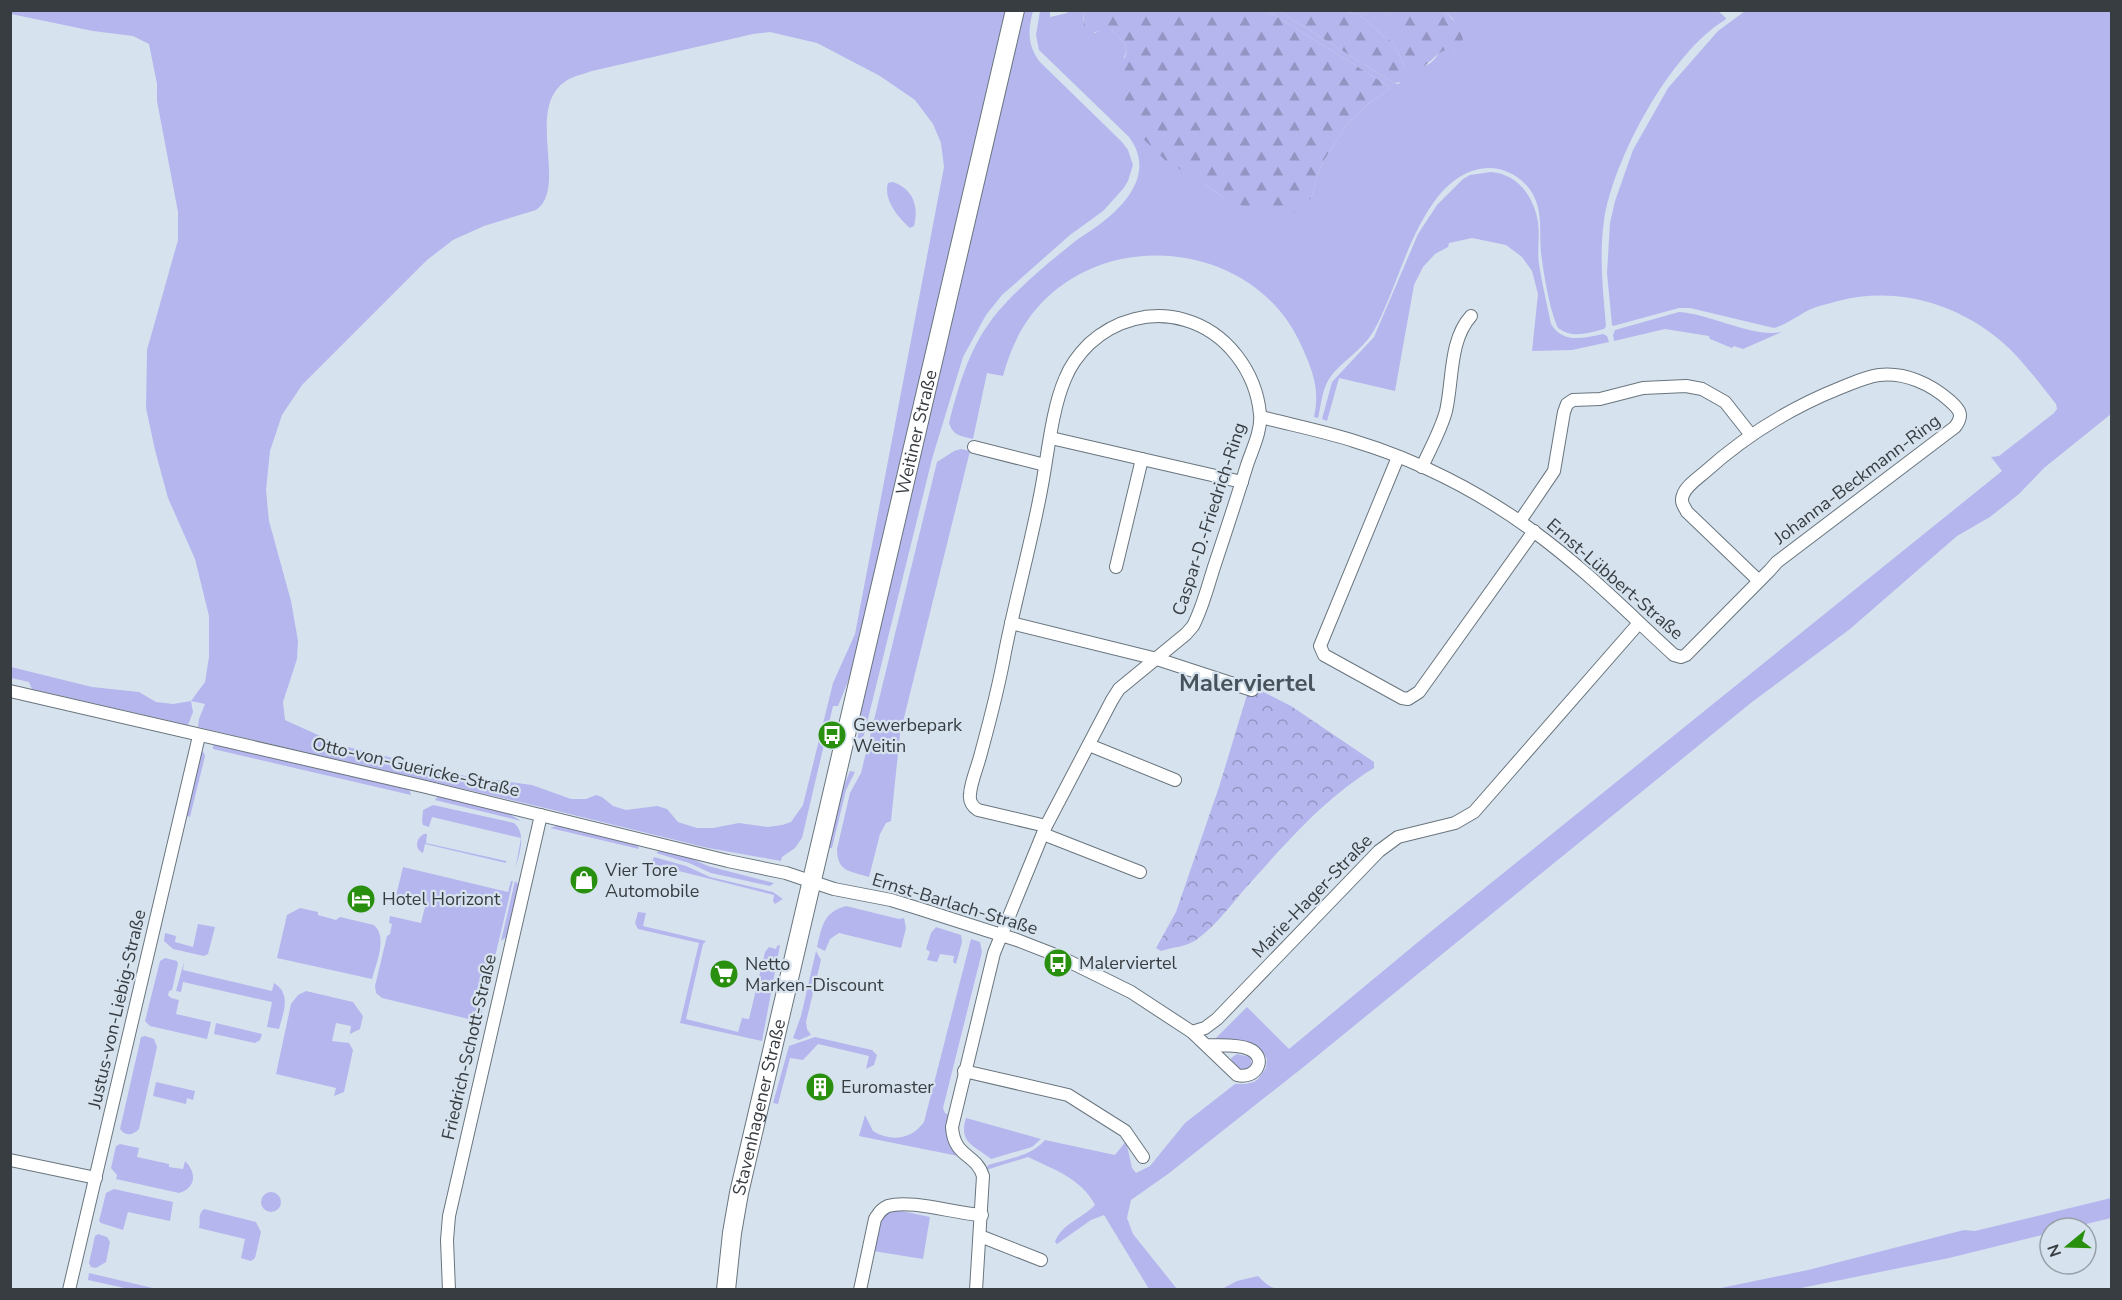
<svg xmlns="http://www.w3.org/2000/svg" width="2122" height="1300" viewBox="0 0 2122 1300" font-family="'Nunito Sans',sans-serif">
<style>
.grass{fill:#b5b6ee;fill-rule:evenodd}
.forest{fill:url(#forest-firs)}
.park{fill:url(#park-crowns)}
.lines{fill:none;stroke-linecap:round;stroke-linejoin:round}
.street-casing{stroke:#69757e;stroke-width:14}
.primary-casing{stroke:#69757e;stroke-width:20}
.street{stroke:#fff;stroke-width:12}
.primary{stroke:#fff;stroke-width:18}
.labels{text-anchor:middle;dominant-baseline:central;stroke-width:4.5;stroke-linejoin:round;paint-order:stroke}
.street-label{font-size:18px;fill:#383d42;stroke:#d6e3ee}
.poi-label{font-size:18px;fill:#383d42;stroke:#d6e3ee;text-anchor:start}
.district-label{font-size:24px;font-weight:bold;fill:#47525c;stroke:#d6e3ee}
</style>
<defs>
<pattern id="forest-firs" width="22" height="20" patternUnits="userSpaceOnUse" patternTransform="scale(1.5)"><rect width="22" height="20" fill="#b5b6ee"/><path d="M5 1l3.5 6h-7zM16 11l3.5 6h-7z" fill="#9495c2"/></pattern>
<pattern id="park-crowns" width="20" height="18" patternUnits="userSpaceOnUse" patternTransform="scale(1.5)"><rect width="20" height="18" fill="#b5b6ee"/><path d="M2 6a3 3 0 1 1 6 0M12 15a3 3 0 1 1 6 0" fill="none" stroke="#9495c2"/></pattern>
</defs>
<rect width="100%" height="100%" fill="#d6e3ee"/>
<!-- grass -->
<g class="grass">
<path d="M1717 10 1726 18 1725 20C1671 52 1613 159 1604 221 1599 256 1603 291 1606 326L1604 329C1588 333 1573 339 1558 328 1549 308 1544 275 1541 253 1539 229 1544 207 1528 187 1518 175 1504 168 1488 168 1420 171 1401 286 1373 332 1362 351 1341 361 1329 379 1322 390 1321 405 1318 418L1314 417C1320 389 1313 372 1302 347 1257 241 1103 223 1032 314 1018 332 1009 354 1003 376L987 373 973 439C961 436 953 436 949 423 958 388 968 352 990 322 1008 296 1048 263 1073 243 1080 237 1088 233 1096 227 1125 206 1156 173 1129 137L1039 50 1036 35 1040 11H1050V17L1067 13 1069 11H1083V20L1095 33 1103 29H1111L1125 44 1127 50 1124 57 1205 184 1225 199 1311 198 1321 165 1347 124 1369 103 1389 90 1390 87 1268 11H1279L1394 83 1399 84 1406 69 1393 42 1381 34 1360 15 1345 11H1389L1407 59 1416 67C1418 67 1425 65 1427 65 1440 59 1438 42 1457 51L1462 35 1452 18 1444 11Z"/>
<path d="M11 11H1008L857 659 838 706H833L802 838 795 848 782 857 781 861 708 848 545 808 198 727 199 719 205 704 191 701 193 712 188 725 32 689 29 682 11 678V667L92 687 139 692 156 702 173 704 191 701 205 682 209 657V616L195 559 168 498 155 450 146 408 147 350 178 240V212L157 101V84L149 44 133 36 93 31 11 14ZM770 32 817 43 880 76 915 100 933 124 941 143 944 167 855 634 833 683 803 805 791 822 782 825 768 827 739 823 713 828H697L678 822 667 809 657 806 626 810 613 806 602 797 596 795 586 799H571L532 785 465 776 340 745 285 720 283 702 297 659 298 641 291 601 269 521 266 490 270 451 282 415 302 385 427 260 453 240 484 226 536 210C569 188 524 108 566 81 573 76 584 74 592 71L753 34Z"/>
<path d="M1022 11H1033C1028 30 1027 45 1040 62L1122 142 1128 150 1133 165 1128 181 1123 189 1103 211 1070 235 1002 295 986 315 963 357 932 459 864 735 861 739 858 738 860 711Z"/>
<path d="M1745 11H2111V414L2044 468 2019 494 1990 517 1957 536 1850 629 1752 702 1306 1065 1168 1174 1131 1200 1127 1218 1133 1234 1177 1289H1149L1104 1215 1091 1220 1057 1244 1055 1242C1061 1224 1083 1218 1095 1205 1082 1179 1053 1169 1028 1157L986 1170 988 1165C1007 1159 1032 1156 1045 1140L1115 1155 1126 1141 1132 1168 1136 1173 1150 1166 1185 1123 1235 1084H1245L1254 1082 1258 1079 1266 1068 1267 1059C1257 1038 1236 1040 1215 1039L1247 1007 1289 1049 1429 933 2002 471 1991 457 1999 456 2054 413 2057 409 2056 404C2039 383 2022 359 2001 341 1956 303 1896 286 1838 301 1828 304 1816 306 1807 311 1796 317 1787 324 1774 328L1690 308H1679L1613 326 1612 325 1607 273 1610 223 1615 201 1633 150 1668 88 1718 31Z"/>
<path d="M1491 172C1518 174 1534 197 1538 222 1540 236 1537 250 1539 264 1542 284 1547 304 1551 324 1563 344 1583 338 1603 334L1607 336 1609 342 1572 350 1532 351 1538 294 1532 271 1522 257 1506 245 1472 238 1449 243 1448 247 1435 254 1423 267 1414 285 1395 391 1339 378 1327 421 1322 419 1332 382 1374 337 1418 234 1437 205 1463 179 1470 175Z"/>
<path d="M893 182C913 189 919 206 914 226L910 228C898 218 883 199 888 183Z"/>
<path d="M1679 312C1711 314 1753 338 1782 332L1743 349 1734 346 1732 348 1710 339 1709 336 1665 329 1614 341 1613 335 1615 330Z"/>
<path d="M961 449 970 451 900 734 891 821 886 823 880 834 869 877C850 871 837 872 837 849L850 793 861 773 937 462 954 451Z"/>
<polygon points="215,745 409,789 411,795 213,749 213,746"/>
<polygon points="203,751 205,756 190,817 185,815 200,754"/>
<polygon points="850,771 855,772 846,790 832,848 828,848 838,800"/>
<polygon points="438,796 508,813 521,821 435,800"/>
<path d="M433 805 514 823C528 835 518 856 515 871L521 838 432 817 429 827 423 825 422 821 423 810Z"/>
<polygon points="560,825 637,843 639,849 550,828"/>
<path d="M424 834H427L426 843 506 861V863L425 844 423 853C414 849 416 838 424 834Z"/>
<polygon points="661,850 688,857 708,866 774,883 770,886 711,873 689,863 656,853"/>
<polygon points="654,857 686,866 710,877 773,892 783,899 775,904 773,901 774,895 659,866 656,875 647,873"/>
<polygon points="403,867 508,892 511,881 513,881 480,1020 473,1020 382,998 376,993 375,986 387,936 390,934 392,924 389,923 390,916 421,923 426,903 396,896"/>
<polygon points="515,881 519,885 506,937 501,941"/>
<path d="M846 906 899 919 904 918 906 928 901 948 839 933 830 939 825 951 817 947C822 927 823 912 846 906Z"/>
<path d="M300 908 318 912V915L336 920 340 917 374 925C388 937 376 964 372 979L277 958 287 915Z"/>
<polygon points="638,912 646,913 643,926 706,941 703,944 686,1019 738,1032 742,1018 749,1019 765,952 769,947 776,949 777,946 780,945 762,1041 680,1023 699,943 638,929 635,923"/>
<polygon points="198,924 215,927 208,954 204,956 173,949 164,941 165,933 176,936 175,942 193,947"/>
<polygon points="936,927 961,935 962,942 956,964 953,962 954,956 940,954 937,962 927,960 930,952 926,949 931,933"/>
<path d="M971 939 980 942 982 952 943 1108 945 1113 949 1115 948 1141 958 1156 859 1136 865 1115 873 1131C891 1142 911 1140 924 1122Z"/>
<polygon points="816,951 821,960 806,1022 807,1029 811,1035 799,1040 793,1038 801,1016"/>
<polygon points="165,958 177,961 178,964 172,990 169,991 168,995 171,998 179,1000 176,1014 211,1022 207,1039 150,1026 145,1021 160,961"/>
<path d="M184 962 183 970 272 991 274 983C292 994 283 1013 279 1029L267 1027 272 1002 183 982 181 992 176 991Z"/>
<polygon points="306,991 353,1002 363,1016 360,1029 350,1034 349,1040 351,1026 336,1023 332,1041 349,1043 353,1050 344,1092 334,1096 336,1088 276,1074 291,1004 298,995"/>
<polygon points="216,1023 262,1034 260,1040 255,1043 214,1034"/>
<path d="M145 1036 154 1039 157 1047 139 1129C133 1135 126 1137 120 1129L141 1037Z"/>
<polygon points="815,1037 872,1050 877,1055 874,1065 866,1069 869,1056 818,1044 803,1060 790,1058 778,1104 773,1103 789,1046"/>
<path d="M1237 1054 1250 1057 1252 1065 1244 1071C1238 1069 1233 1065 1231 1058Z"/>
<polygon points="156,1082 195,1091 193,1100 187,1098 186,1104 153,1096"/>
<path d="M966 1118 1041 1139 1032 1147 991 1159C975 1146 958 1143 966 1118Z"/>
<path d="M120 1144 139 1148 137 1157 169 1164V1167L183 1169 185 1161C197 1173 196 1188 179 1193L116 1179 117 1175 111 1168 116 1146Z"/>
<polygon points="114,1189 173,1202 170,1221 128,1212 123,1230 101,1223 99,1221 106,1193"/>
<circle cx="271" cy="1202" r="10"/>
<polygon points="2111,1198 2111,1218 2070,1228 2050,1228 2050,1233 1949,1258 1796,1289 1716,1289 1808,1270 1964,1230 1975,1231"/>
<path d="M204 1209 256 1222 261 1232 255 1258 251 1261 241 1258 245 1239 199 1228C201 1220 197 1215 204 1209Z"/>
<polygon points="892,1209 930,1217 923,1259 873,1251 880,1218"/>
<polygon points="98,1234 107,1237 110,1242 106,1262 96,1268 91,1267 89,1263 95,1236"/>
<polygon points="89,1273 157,1289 129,1289 88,1280"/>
<path d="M1258 1276C1266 1284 1271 1290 1283 1288L1281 1290 1222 1289 1237 1281Z"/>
</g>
<!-- forest -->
<g class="forest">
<polygon points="1083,11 1268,11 1390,87 1389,90 1369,103 1347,124 1321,165 1311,198 1300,210 1291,214 1251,209 1225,199 1205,184 1166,161 1138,134 1127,115 1121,71 1127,50 1125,44 1111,29 1089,33 1084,27"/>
<polygon points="1279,11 1345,11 1360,15 1381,34 1393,42 1406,69 1407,73 1403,82 1394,83"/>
<path d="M1389 11H1444C1454 20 1467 34 1462 49L1457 51C1435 41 1427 81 1410 63 1403 56 1392 21 1389 11Z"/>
</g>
<!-- park -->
<path class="park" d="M1250 685 1291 706 1374 762V768C1326 797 1288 841 1250 883 1233 902 1217 925 1196 940 1186 947 1173 947 1161 951L1156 948 1176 912 1219 787Z"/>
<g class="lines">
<!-- street casing -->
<g class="street-casing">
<g id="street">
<path d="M1261 417C1292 425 1323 431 1354 441 1417 460 1480 492 1533 531 1584 568 1628 613 1674 655L1681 657 1686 655 1770 570 1777 562 1955 427C1964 415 1960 410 1950 401 1931 384 1905 372 1879 375 1865 377 1853 383 1840 388 1790 408 1745 436 1705 472 1697 479 1686 486 1683 495 1680 502 1684 506 1687 512L1759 581"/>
<polyline points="1051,438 1142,459"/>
<polyline points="974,447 1045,465"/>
<polyline points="1398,457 1320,646 1324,655 1402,698 1408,699 1419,692 1534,531"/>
<path d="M1422 467C1430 449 1441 430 1446 411 1453 381 1449 340 1471 316"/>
<polyline points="1520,521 1554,471 1564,412 1567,404 1573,400 1600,399 1643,388 1686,386 1702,389 1725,402 1751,435"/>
<polyline points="1116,567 1142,459 1242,482"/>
<polyline points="1011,623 1157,659 1252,690"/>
<path d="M10 691 426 787 728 861 786 873 834 889 891 900 917 908 1017 940 1058 956 1131 992 1192 1032 1237 1075C1257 1080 1268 1057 1249 1049 1237 1044 1219 1046 1207 1045"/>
<polyline points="1089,745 1175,780"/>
<polyline points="1043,834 1140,872"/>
<polyline points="1192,1032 1205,1028 1217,1019 1379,851 1398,837 1455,823 1474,812 1639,623"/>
<polyline points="964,1071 1068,1095 1125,1131 1143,1157"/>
<polyline points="10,1160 96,1178"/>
<polyline points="980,1236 1041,1260"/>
<polyline points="69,1290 199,736"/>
<polyline points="449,1290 447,1240 449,1216 541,815"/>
<path d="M860 1290 875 1219C879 1213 881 1209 888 1206 911 1199 956 1214 982 1215"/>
<path d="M976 1290 983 1176C976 1153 954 1158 952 1127L994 953 1046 826 1112 700 1119 689 1186 634 1193 626C1203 607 1208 585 1215 564 1226 531 1237 498 1247 465 1252 450 1262 430 1260 414 1256 372 1227 332 1185 320 1151 310 1115 320 1089 344 1079 354 1070 366 1065 379 1052 409 1048 453 1042 485 1032 541 1016 596 1005 652 999 686 990 720 981 753 978 766 971 781 970 794 969 802 972 806 978 810L1046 826"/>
</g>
</g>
<!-- primary casing -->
<g class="primary-casing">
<g id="primary">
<path id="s1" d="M726 1290 732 1233 739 1193 1015 10"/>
</g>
</g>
<!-- street -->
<use href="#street" class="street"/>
<!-- primary -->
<use href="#primary" class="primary"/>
</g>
<!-- icons -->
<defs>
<g id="bus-disc" transform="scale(1.5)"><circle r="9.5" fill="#298f0e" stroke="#d6e3ee"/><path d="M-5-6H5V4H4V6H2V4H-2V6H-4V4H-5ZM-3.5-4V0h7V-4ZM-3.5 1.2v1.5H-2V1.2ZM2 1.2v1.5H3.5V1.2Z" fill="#fff"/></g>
<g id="shop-disc" transform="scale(1.5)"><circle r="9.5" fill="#298f0e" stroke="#d6e3ee"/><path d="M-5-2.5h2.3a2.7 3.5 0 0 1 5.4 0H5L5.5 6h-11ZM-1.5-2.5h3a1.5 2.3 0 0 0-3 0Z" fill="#fff"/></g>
<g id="hotel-disc" transform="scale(1.5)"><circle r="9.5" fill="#298f0e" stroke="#d6e3ee"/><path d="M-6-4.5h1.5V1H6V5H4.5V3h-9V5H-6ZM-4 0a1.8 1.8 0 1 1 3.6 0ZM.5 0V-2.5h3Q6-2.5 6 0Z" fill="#fff"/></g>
<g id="supermarket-disc" transform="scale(1.5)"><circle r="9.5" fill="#298f0e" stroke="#d6e3ee"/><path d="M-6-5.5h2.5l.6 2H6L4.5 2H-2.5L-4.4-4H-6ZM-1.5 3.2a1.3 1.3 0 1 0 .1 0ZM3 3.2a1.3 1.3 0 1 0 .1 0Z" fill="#fff"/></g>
<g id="building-disc" transform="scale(1.5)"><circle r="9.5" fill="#298f0e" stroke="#d6e3ee"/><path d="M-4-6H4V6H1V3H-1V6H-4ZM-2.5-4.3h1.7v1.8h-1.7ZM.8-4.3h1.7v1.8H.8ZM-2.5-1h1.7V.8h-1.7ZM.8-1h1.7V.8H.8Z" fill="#fff"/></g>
</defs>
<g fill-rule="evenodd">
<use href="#bus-disc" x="832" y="735"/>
<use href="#shop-disc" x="584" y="880"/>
<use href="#hotel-disc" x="361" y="899"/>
<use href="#bus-disc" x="1058" y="963"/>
<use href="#supermarket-disc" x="724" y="974"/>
<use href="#building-disc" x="820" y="1087"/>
</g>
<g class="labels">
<!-- street labels -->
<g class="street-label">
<text stroke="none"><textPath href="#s1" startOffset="879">Weitiner Straße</textPath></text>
<text transform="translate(1857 479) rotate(-37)">Johanna-Beckmann-Ring</text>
<text transform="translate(1209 519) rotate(-72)">Caspar-D.-Friedrich-Ring</text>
<text transform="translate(1615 579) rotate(41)">Ernst-Lübbert-Straße</text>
<text transform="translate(416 767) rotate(13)">Otto-von-Guericke-Straße</text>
<text transform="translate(1312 896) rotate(-46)">Marie-Hager-Straße</text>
<text transform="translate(955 904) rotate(17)">Ernst-Barlach-Straße</text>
<text transform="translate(117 1009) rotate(-77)">Justus-von-Liebig-Straße</text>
<text transform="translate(469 1047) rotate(-77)">Friedrich-Schott-Straße</text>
<text stroke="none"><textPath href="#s1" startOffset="186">Stavenhagener Straße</textPath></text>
</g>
<!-- poi labels -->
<g class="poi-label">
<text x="853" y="725">Gewerbepark<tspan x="853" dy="21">Weitin</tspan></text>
<text x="605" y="870">Vier Tore<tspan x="605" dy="21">Automobile</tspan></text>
<text x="382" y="899">Hotel Horizont</text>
<text x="1079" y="963">Malerviertel</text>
<text x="745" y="964">Netto<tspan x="745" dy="21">Marken-Discount</tspan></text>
<text x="841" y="1087">Euromaster</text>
</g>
<!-- district labels -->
<g class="district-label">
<text x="1247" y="683">Malerviertel</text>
</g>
</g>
<!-- border -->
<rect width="2122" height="1300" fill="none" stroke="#383d42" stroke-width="24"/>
<!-- north arrow -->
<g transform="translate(2068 1246) rotate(251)"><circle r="28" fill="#d6e3ee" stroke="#97a1a9" stroke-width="1.5"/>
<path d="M0-4.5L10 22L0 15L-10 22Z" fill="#298f0e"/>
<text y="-9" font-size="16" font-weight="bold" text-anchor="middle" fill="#383d42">N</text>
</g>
</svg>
